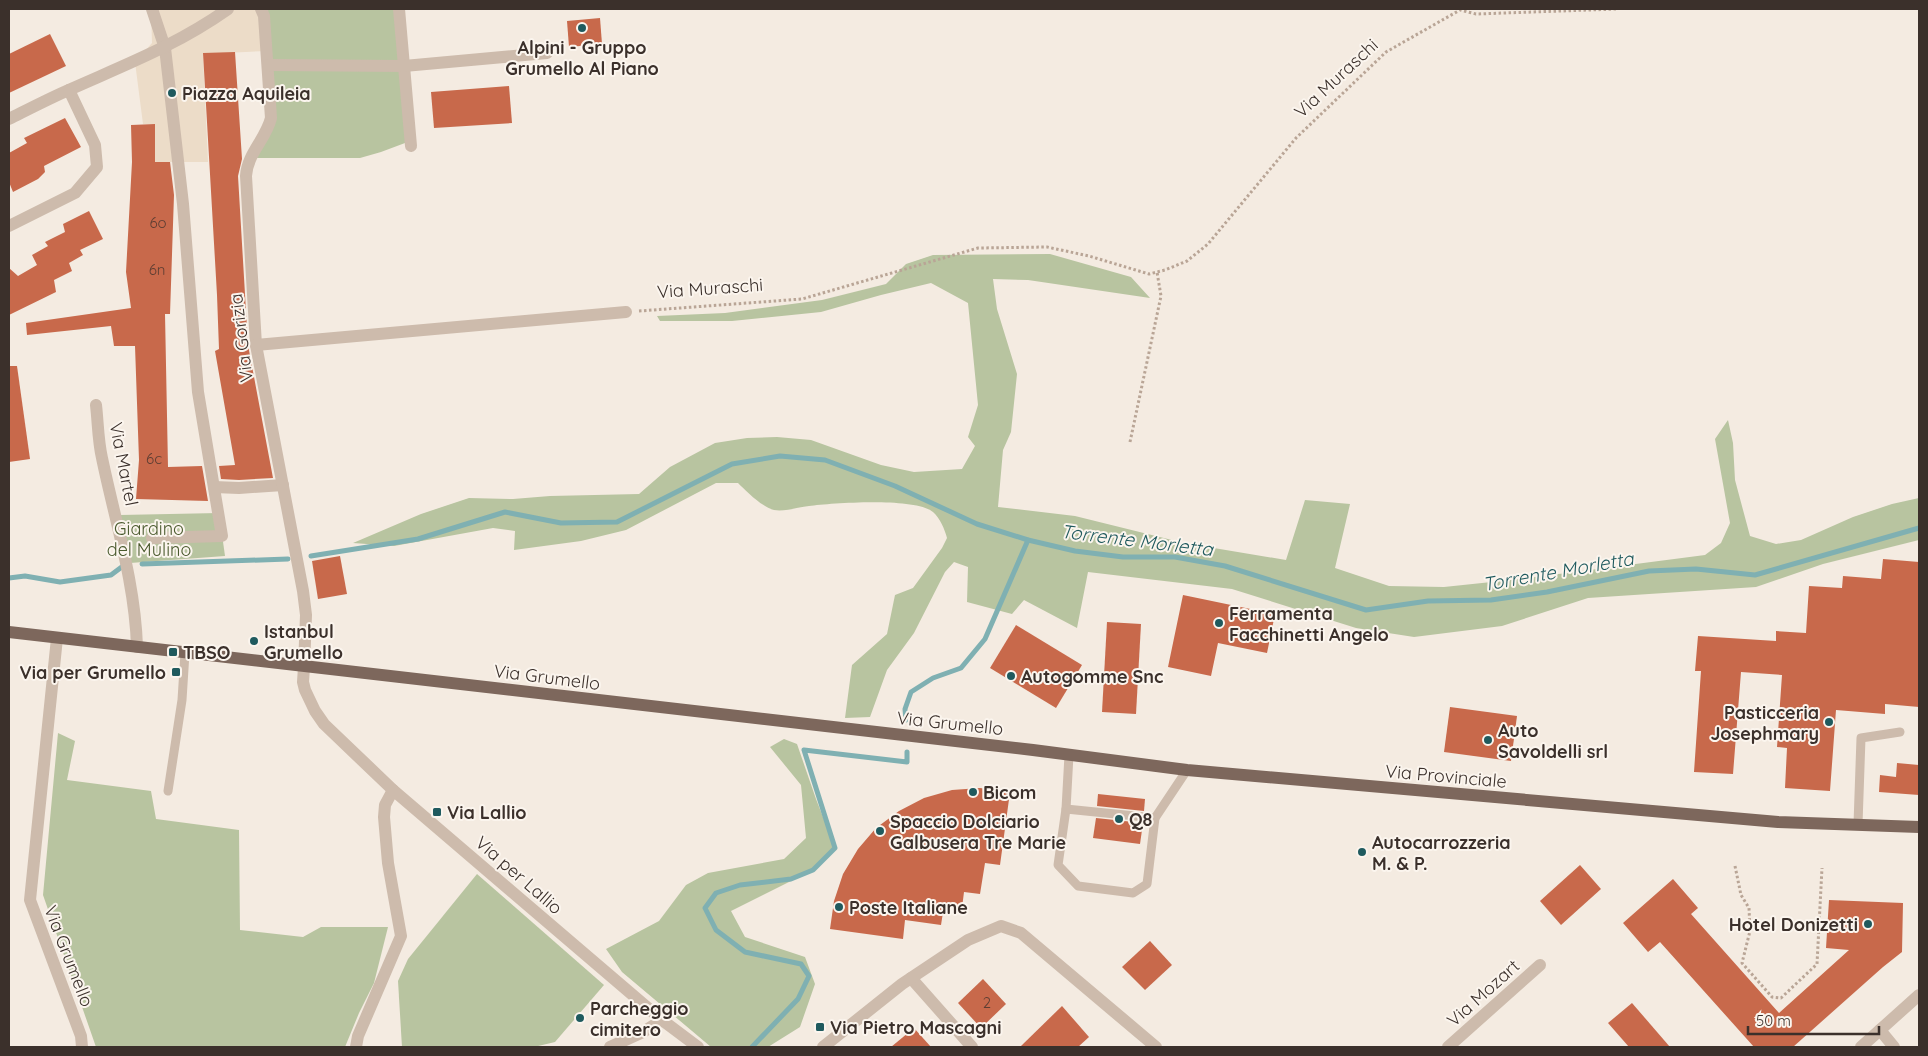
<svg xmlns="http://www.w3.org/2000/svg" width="1928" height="1056" viewBox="0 0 1928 1056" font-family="Quicksand,sans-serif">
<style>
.green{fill:#b8c4a0}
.plaza{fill:#ecdcc8}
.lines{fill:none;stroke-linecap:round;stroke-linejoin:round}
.stream{stroke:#7fb0b2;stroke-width:5}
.building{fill:#c8694b}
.path{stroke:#b9a596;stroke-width:3;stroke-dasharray:2.5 2.5;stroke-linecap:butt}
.service{stroke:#cdbbac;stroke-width:9}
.pedestrian{stroke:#cdbbac;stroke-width:12}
.minor{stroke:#cdbbac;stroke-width:12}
.tertiary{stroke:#cdbbac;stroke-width:12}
.primary{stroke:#7d675c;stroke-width:12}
.poi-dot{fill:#1f5a5e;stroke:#fbf5ee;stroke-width:2}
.labels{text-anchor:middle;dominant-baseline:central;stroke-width:4;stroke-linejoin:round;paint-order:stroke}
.number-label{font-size:15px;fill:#5e3e33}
.poi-label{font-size:18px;font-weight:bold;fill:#3b302b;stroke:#fbf5ee;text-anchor:start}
.street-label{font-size:18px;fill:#3b302b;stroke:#fbf5ee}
.park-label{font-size:18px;fill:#4a5a2e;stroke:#fbf5ee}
.water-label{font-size:19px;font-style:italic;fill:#1f5a5e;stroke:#fbf5ee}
</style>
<rect width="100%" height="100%" fill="#f4ebe1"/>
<!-- green -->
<g class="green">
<polygon points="261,9 399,9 413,140 381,152 360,158 251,158 269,127"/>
<path d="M1050 254 1131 277 1150 298 1028 280 993 279 997 309 1017 374 1011 432 1003 450 998 507 1075 516 1184 543 1286 560 1305 500 1350 504 1335 568 1389 586 1444 587 1520 579 1705 555 1721 543 1730 523 1715 439 1728 420 1733 443 1735 480 1750 536 1776 544 1801 540 1853 517 1892 504 1919 498V540L1823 564 1756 587 1588 598 1502 626 1414 637 1356 628 1232 589 1088 572 1077 628 1024 600 1012 614 967 602 968 567 954 562 945 572 914 633 887 670 870 717 845 718 852 665 887 634 895 595 913 588 942 548 947 538C945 530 940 518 933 512 915 497 832 503 809 506 799 507 784 512 774 510 762 507 746 491 738 483H716L626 530 581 541 514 550 515 531 493 528 394 546 353 543 421 514 469 498 513 499 550 496 639 494 670 467 715 443 747 438 777 437 811 440 881 465 914 472 962 469 975 446 968 437 978 405 968 303 931 283 881 295 821 312 732 321H660L657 316 725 313 822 300 886 284 906 264 933 255Z"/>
<polygon points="219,513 225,556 130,563 120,515"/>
<polygon points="58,733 75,741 67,780 151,791 156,819 239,830 240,930 303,937 321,927 388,927 374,983 359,1013 345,1047 96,1047 43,895"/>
<polygon points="784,739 797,744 816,799 835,848 813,870 731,911 745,937 805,957 815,984 800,1027 768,1047 711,1047 622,972 606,949 659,921 686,885 708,873 784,859 806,838 801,785 770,747"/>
<polygon points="477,874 604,985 555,1042 534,1047 402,1047 398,981 408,959"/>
</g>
<!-- plaza -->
<polygon class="plaza" points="151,9 261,9 266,51 203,54 208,162 155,162 154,124 143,124 135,62 152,43"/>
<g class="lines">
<!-- stream -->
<g class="stream">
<polyline points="311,556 418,539 505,512 561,523 617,522 732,464 780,456 825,460 895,486 977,524 1028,540 1075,551 1123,557 1175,557 1225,566 1366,610 1428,601 1491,600 1547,592 1649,571 1696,569 1755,575 1919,528"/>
<polyline points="142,564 288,559"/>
<polyline points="9,578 25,576 60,582 111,575 123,566"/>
<polyline points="906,720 905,709 911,692 933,678 961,668 985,639 1028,540"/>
<polyline points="752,1047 798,999 809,976 801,964 745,952 716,930 705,908 716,893 740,885 791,879 813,870 835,848 804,750 907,762 907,752"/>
</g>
</g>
<!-- building -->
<g class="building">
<polygon points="600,18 602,44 569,47 567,21"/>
<polygon points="50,34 66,66 9,93 9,54"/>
<polygon points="235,52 242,159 238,176 248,345 273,478 239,480 221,479 219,466 235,465 215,351 219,349 217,295 203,53"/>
<polygon points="509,86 512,123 434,128 431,92"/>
<polygon points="65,118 81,147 44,166 45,172 38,179 13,192 9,182 9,153 27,143 24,138"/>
<polygon points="155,124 155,162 170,162 174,195 170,314 165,314 168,467 202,466 208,501 136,499 139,460 135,346 114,346 111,326 27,335 26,323 131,308 126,272 132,162 131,125"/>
<polygon points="89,211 103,239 80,250 83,255 69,263 72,271 54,280 56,292 9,315 9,268 18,276 37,265 32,255 48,246 45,242 65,232 63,224"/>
<polygon points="9,366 17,366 30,459 9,462"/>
<polygon points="340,556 347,594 318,599 312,561"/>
<polygon points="1883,559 1919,562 1919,707 1885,704 1885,714 1836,710 1830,791 1785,788 1787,748 1777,747 1782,675 1741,672 1733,774 1694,772 1701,671 1695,671 1698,636 1776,641 1776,631 1806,633 1809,586 1842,588 1843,576 1881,579"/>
<polygon points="1183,595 1275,614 1267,653 1218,643 1211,676 1168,667"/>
<polygon points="1107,622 1141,624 1136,714 1102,712"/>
<polygon points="1016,625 1082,665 1056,708 990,668"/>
<polygon points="1450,707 1517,716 1511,761 1444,752"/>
<polygon points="1897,763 1919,765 1919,795 1879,792 1880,775 1896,777"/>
<polygon points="980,788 1010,792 1000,865 985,863 980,894 964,892 962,908 944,906 941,925 905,920 903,939 830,929 834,901 843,874 858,849 876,828 899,811 924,798 952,790"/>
<polygon points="1098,794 1145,799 1144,811 1097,806"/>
<polygon points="1096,818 1143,823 1140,844 1093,838"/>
<polygon points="1580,865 1601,889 1561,925 1540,901"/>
<polygon points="1673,879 1698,908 1691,914 1779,1013 1849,950 1826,948 1829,900 1903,903 1902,952 1883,967 1793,1047 1754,1047 1660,942 1648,952 1623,923"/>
<polygon points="1150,941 1172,965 1145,990 1122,967"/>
<polygon points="983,979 1006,1004 981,1028 958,1003"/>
<polygon points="1632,1003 1670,1047 1629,1047 1608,1023"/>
<polygon points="1062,1006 1089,1037 1078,1047 1020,1047"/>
<polygon points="914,1028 931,1047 891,1047"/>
</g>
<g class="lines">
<!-- path -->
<g class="path">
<polyline points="639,311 802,299 978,248 1047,247 1089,256 1149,274 1165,270 1187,261 1208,244 1296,138 1386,52 1460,10 1476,14 1617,9"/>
<polyline points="1130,442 1161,296 1157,272"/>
<polyline points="1735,866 1741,895 1749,908 1750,931 1742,963 1772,997 1781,998 1817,964 1822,868"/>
</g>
<!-- service -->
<g class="service">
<polyline points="1069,755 1066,809 1155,818 1187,770"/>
<polyline points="168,791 182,700 185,653"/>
<polyline points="1066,809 1058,865 1078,886 1133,893 1147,884 1155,818"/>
<polyline points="1858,824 1861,738 1900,732"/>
</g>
<!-- pedestrian -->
<g class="pedestrian">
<polyline points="214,487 239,488 283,485"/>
<polyline points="152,538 222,536 198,392 183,204 165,48"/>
</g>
<!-- minor -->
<g class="minor">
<polyline points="152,9 165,48"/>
<path d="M261 9 264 16 271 118C266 139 247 154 246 176L256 345 303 591 306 615 304 667"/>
<polyline points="399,9 411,146"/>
<polyline points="268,65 404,66 547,53"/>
<polyline points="9,226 75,193 97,167 95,145 69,90"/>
<polyline points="256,345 626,312"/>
<path d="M96 405C98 422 98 441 102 458 115 521 135 582 137 647"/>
<polyline points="57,638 30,900 81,1036 82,1047"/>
<polyline points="911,978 972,1047"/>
<polyline points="1880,1030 1894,1047"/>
<polyline points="356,1047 358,1036 401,936 388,863 384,817 385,805 393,790"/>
<polyline points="610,1047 643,1032 662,1020"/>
<polyline points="1448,1047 1540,965"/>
<polyline points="1861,1047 1919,995"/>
</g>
<!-- tertiary -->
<g class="tertiary">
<path d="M9 119C29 109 50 98 71 89 127 64 177 45 228 9"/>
<polyline points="304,667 303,682 305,690 315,711 324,724 393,790 662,1020 698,1047"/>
<polyline points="823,1047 902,984 968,940 1001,926 1021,933 1156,1047"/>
</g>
<!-- primary -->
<polyline class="primary" points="9,632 1033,750 1187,770 1778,822 1919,827"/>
</g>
<!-- markers -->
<g class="poi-dot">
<circle cx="582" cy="28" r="5"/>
<circle cx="172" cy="93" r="5"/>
<circle cx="1219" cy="623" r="5"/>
<circle cx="254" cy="641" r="5"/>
<rect x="168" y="647" width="10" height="10" rx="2.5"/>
<rect x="171" y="667" width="10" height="10" rx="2.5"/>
<circle cx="1011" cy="676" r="5"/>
<circle cx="1829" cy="722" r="5"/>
<circle cx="1488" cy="740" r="5"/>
<circle cx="973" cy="792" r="5"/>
<rect x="432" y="807" width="10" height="10" rx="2.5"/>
<circle cx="1119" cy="819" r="5"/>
<circle cx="880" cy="831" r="5"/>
<circle cx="1362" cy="852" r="5"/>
<circle cx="839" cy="907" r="5"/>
<circle cx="1868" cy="924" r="5"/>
<circle cx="580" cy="1018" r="5"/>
<rect x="815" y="1022" width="10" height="10" rx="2.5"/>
</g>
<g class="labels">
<!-- number labels -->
<g class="number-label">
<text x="158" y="222">6o</text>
<text x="157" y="269">6n</text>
<text x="154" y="458">6c</text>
<text x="987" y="1002">2</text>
</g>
<!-- poi labels -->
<g class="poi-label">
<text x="582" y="47" text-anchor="middle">Alpini - Gruppo<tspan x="582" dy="21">Grumello Al Piano</tspan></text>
<text x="182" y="93">Piazza Aquileia</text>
<text x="1229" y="613">Ferramenta<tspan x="1229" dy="21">Facchinetti Angelo</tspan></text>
<text x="264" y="631">Istanbul<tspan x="264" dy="21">Grumello</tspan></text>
<text x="183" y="652">TBSO</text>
<text x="166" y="672" text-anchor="end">Via per Grumello</text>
<text x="1021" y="676">Autogomme Snc</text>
<text x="1819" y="712" text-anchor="end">Pasticceria<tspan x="1819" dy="21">Josephmary</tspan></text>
<text x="1498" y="730">Auto<tspan x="1498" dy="21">Savoldelli srl</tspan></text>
<text x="983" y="792">Bicom</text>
<text x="447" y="812">Via Lallio</text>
<text x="1129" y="819">Q8</text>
<text x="890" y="821">Spaccio Dolciario<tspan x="890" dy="21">Galbusera Tre Marie</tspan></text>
<text x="1372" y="842">Autocarrozzeria<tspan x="1372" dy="21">M. &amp; P.</tspan></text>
<text x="849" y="907">Poste Italiane</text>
<text x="1858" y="924" text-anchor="end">Hotel Donizetti</text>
<text x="590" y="1008">Parcheggio<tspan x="590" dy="21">cimitero</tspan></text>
<text x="830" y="1027">Via Pietro Mascagni</text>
</g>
<!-- street labels -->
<g class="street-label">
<text transform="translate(1336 78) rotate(-43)">Via Muraschi</text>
<text transform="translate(710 288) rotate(-4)">Via Muraschi</text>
<text transform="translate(241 338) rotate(-97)">Via Gorizia</text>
<text transform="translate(124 464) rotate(79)">Via Martel</text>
<text transform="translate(547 677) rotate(7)">Via Grumello</text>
<text transform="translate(950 723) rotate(6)">Via Grumello</text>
<text transform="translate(1446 776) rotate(5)">Via Provinciale</text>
<text transform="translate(519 875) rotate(41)">Via per Lallio</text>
<text transform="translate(69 956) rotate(69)">Via Grumello</text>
<text transform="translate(1483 993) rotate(-42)">Via Mozart</text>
</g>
<!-- park labels -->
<g class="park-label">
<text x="149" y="528">Giardino<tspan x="149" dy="21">del Mulino</tspan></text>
</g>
<!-- water labels -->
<g class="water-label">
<text transform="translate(1137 540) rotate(7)">Torrente Morletta</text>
<text transform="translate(1558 571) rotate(-10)">Torrente Morletta</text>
</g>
</g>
<!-- border -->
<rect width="1928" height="1056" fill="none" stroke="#3b302b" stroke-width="20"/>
<!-- scale -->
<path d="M1748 1026v8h131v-8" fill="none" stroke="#3b302b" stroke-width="2.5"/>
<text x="1756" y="1026" font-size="15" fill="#3b302b" stroke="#fbf5ee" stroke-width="4" paint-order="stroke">50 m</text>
</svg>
